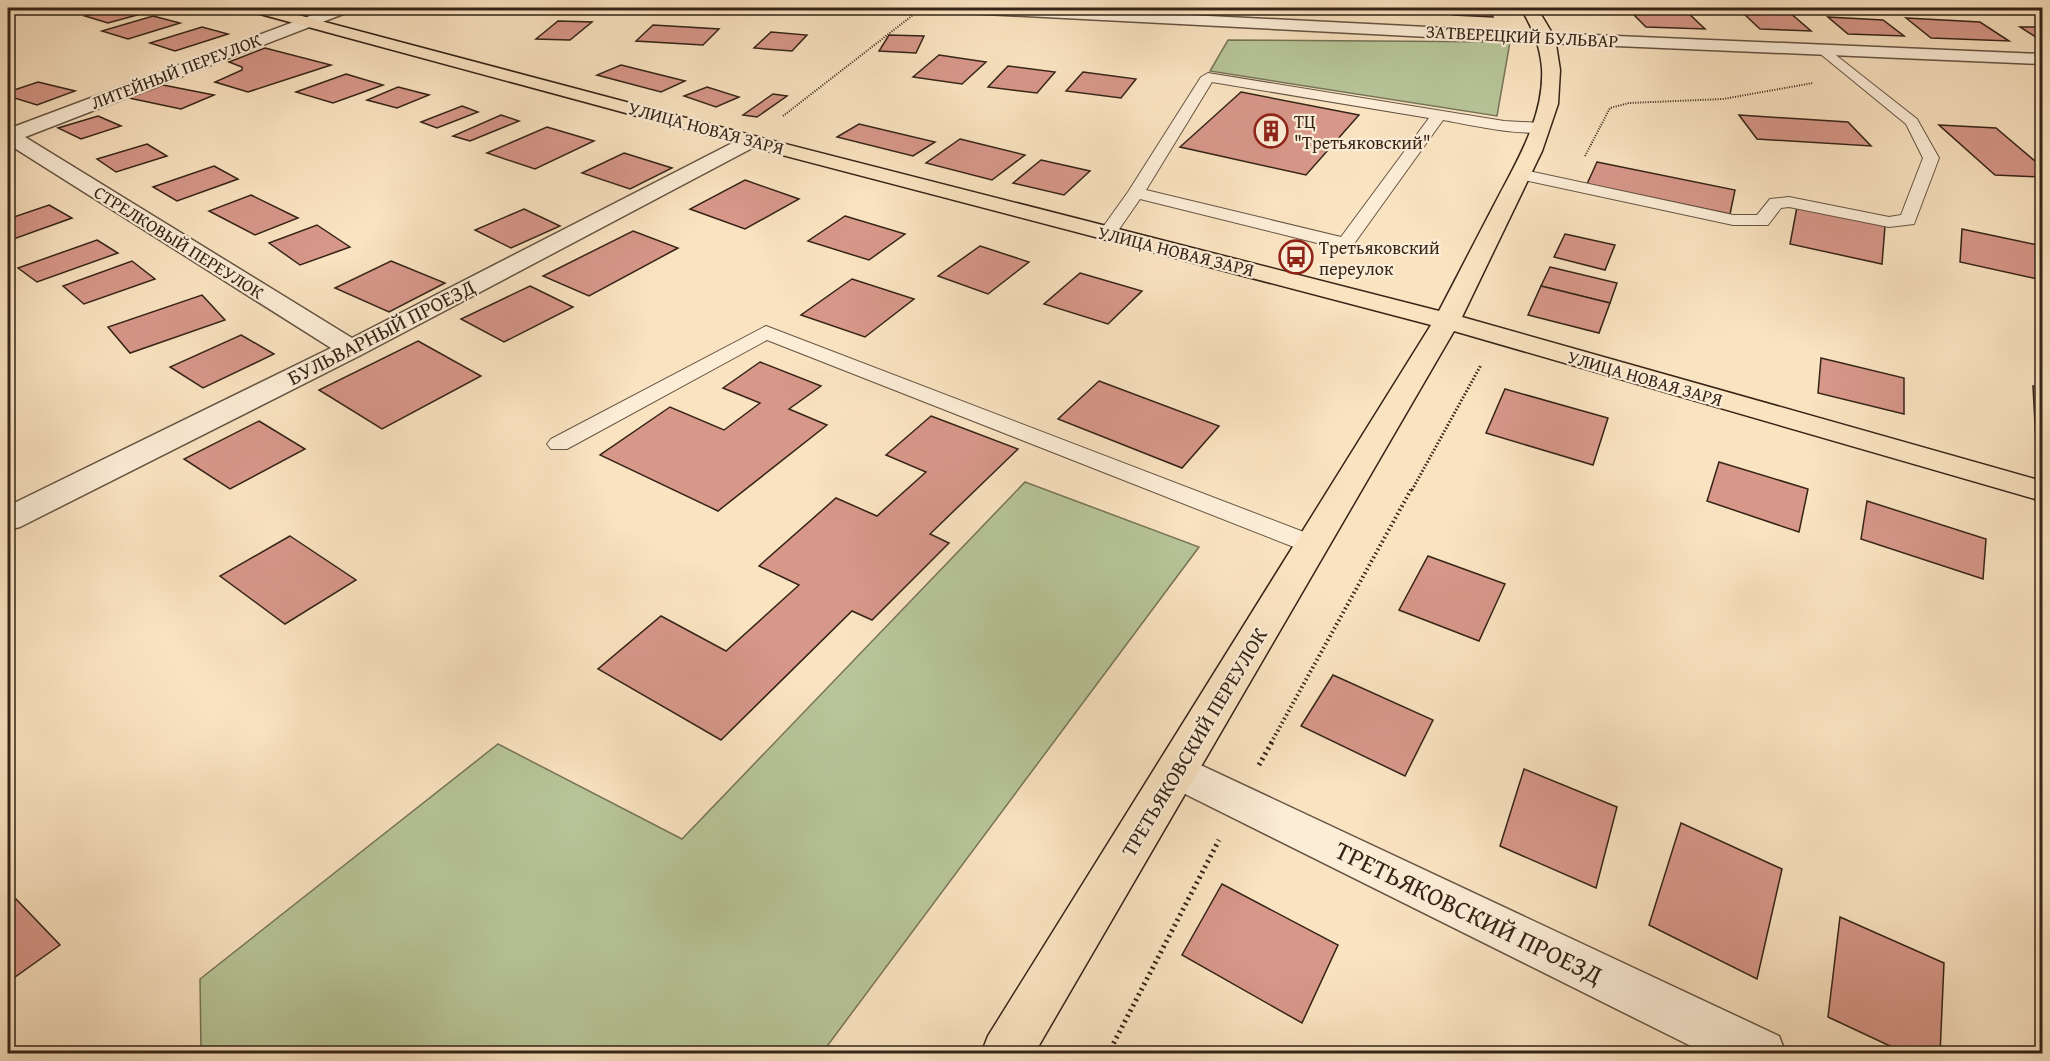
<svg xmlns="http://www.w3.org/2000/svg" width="2050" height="1061" viewBox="0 0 2050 1061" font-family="'Gentium Book Plus',serif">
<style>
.green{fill:#b7c598;stroke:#767458;stroke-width:1.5}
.building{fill:#d79789;stroke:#352417;stroke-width:1.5}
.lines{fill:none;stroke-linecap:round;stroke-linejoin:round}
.lane-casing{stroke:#665442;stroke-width:2}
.street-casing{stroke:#665442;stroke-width:3}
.primary-casing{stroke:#352417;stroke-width:3}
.path-far3{stroke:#352417;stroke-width:2;stroke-dasharray:1 1.5;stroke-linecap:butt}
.path-far2{stroke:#352417;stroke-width:3;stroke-dasharray:1.5 2;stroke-linecap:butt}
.path-far1{stroke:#352417;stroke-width:4;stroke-dasharray:1.5 3;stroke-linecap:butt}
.path{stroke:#352417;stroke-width:5;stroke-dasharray:2 4;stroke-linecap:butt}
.lane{fill:#fcedd7;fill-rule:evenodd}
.street{fill:#fcedd7;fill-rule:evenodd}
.primary{fill:#fae3c1;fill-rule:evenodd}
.labels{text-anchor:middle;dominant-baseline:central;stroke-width:4.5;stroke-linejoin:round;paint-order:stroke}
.far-street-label{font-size:18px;fill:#352417;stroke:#fcedd7}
.far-poi-label{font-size:18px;fill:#352417;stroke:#fcedd7;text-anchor:start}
.street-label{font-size:21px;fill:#352417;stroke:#fcedd7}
.near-street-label{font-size:26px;fill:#352417;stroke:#fcedd7}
</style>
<rect width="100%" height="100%" fill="#fae3c1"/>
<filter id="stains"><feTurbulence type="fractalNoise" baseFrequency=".00333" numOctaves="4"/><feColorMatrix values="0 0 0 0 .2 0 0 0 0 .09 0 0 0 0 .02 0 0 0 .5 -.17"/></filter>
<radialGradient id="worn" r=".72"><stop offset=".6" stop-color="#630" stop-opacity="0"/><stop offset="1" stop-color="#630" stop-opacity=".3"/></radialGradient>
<!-- green -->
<g class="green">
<polygon points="1228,40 1510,42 1497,116 1210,71"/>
<polygon points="1025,482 1199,547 822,1053 201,1053 200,979 498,744 682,839"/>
</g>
<!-- building -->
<g class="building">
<polygon points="8,8 34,8 15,13 8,11"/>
<polygon points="116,8 154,8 159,9 108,23 85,16"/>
<polygon points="1449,8 1488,8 1493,17 1453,15"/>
<polygon points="1627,8 1683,8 1705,29 1646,27"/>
<polygon points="1740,10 1789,12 1811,31 1760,29"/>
<polygon points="153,16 180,23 128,39 102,31"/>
<polygon points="1828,17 1883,20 1904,36 1848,34"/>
<polygon points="1906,18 1980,22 2009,41 1931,38"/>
<polygon points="558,21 592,22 570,40 536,39"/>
<polygon points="653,25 719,29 703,45 636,41"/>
<polygon points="202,27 228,34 175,51 150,43"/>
<polygon points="2020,27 2042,27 2042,41"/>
<polygon points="771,32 807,35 792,51 754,48"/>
<polygon points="889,35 924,36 916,53 879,51"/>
<polygon points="265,48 331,65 248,92 215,82 242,70 242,67 229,62"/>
<polygon points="939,55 986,62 962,84 913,77"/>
<polygon points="621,65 685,81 661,92 597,75"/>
<polygon points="1008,66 1055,72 1037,93 988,87"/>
<polygon points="1083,72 1136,79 1121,98 1066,91"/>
<polygon points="346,74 383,85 333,103 296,92"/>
<polygon points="38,82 75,91 37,105 8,96 8,92"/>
<polygon points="163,85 214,95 181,109 129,98"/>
<polygon points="398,87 429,95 397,108 367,100"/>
<polygon points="707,87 739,97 716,107 684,96"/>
<polygon points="1241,92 1359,115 1306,175 1180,147"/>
<polygon points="773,94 787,96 757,117 743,115"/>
<polygon points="462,106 478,112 437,128 421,122"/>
<polygon points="501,115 519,121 470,141 453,136"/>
<polygon points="1739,115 1848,122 1871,146 1757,139"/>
<polygon points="98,116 121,126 81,139 58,128"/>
<polygon points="859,124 935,142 913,156 837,137"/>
<polygon points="1939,125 1996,128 2042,167 2042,177 1995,175"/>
<polygon points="547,127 594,141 535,169 487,153"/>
<polygon points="960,139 1025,155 992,180 926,163"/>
<polygon points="147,144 167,156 116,172 97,159"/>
<polygon points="624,153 672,168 630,189 582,173"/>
<polygon points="1041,160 1090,171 1064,195 1013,183"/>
<polygon points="1597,162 1735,190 1730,214 1587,184"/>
<polygon points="214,166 238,179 177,201 153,187"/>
<polygon points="745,180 799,199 745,229 690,209"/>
<polygon points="251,195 298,218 255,235 209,211"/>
<polygon points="49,205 72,218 8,241 8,219"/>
<polygon points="1797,207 1885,226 1882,264 1790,244"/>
<polygon points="524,209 560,226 511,248 475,230"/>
<polygon points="845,216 905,234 869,260 808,241"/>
<polygon points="317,225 350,247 300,265 269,243"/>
<polygon points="1962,229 2042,246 2042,280 1960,262"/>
<polygon points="633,231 678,248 589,296 543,276"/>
<polygon points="1565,234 1615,245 1605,270 1554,257"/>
<polygon points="97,240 118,253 37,282 18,268"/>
<polygon points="980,246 1029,262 988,294 938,276"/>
<polygon points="132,261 155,279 84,304 63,286"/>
<polygon points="391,261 445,283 389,312 335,288"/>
<polygon points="1550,267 1617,283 1610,303 1541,286"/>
<polygon points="1080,273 1142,291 1108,324 1044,304"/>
<polygon points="852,279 914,299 865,337 801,315"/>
<polygon points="530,286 573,307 504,342 461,319"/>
<polygon points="1541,286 1610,303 1599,333 1528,315"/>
<polygon points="202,295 225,320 130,353 108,327"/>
<polygon points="241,335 274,354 203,388 170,367"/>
<polygon points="418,341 481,376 382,429 319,390"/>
<polygon points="1821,358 1904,378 1904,414 1818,393"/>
<polygon points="760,362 821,386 789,409 827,425 718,511 600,455 670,407 724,430 760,403 723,388"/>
<polygon points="1099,381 1219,426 1182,468 1058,419"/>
<polygon points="2033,386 2042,389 2042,444 2036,443"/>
<polygon points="1505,389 1608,418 1593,465 1486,433"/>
<polygon points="931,416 1018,449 930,534 949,543 872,620 852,611 721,740 598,669 661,616 726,651 799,585 759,566 836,498 877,516 926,472 886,455"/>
<polygon points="259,421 305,449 230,489 184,459"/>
<polygon points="1719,462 1808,489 1799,532 1707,501"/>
<polygon points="1867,501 1986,539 1983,579 1861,539"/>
<polygon points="290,536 356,580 285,624 220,576"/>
<polygon points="1428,556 1505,584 1479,641 1399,610"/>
<polygon points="1333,675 1433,720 1405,776 1301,726"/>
<polygon points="1524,769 1617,807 1596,888 1500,846"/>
<polygon points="1681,823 1782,869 1757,979 1649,925"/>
<polygon points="1222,884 1338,945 1302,1023 1182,955"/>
<polygon points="16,899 60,945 8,982 8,905"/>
<polygon points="1840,917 1944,963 1940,1054 1907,1054 1828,1017"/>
</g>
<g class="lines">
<!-- lane casing -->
<g class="lane-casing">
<g id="lane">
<polygon points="1823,45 1917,119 1939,158 1914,224 1889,227 1789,207 1781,208 1768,225 1733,225 1519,179 1511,174 1519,169 1733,215 1757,215 1770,199 1789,197 1889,217 1901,215 1923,158 1906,124 1818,52 1818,46"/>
<path d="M1208 73 1504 121 1541 123 1549 128C1538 141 1461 123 1443 120L1351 248 1345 250 1140 199 1113 238H1101L1098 234 1128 192 1201 77ZM1212 82 1429 118 1341 237 1146 190Z"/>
<polygon points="766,326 1322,539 1326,545 1322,551 1313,554 1304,551 767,340 567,449 551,449 547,444 551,439"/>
</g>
</g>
<!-- street casing -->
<g class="street-casing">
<g id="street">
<polygon points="331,8 353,8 351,11 25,137 352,338 744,137 758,137 761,141 758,145 361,355 20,527 8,530 8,506 331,348 8,144 8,129"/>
<polygon points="958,8 1051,8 1546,33 2042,54 2042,64 1546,43 966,13"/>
<polygon points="1177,754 1779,1036 1786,1054 1707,1054 1163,783 1157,771 1163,759"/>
</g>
</g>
<!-- primary casing -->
<g class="primary-casing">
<path id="primary" d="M247 8H272L758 137 1439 311C1457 277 1474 243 1492 209 1514 166 1545 118 1542 68 1540 44 1532 28 1521 8H1537L1555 38 1560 70 1558 104 1542 151 1462 317 2042 481V501L1454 331 1034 1054H981L988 1036 1431 325 744 145 249 11Z"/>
</g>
<!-- path-far3 -->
<g class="path-far3">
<polyline points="783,116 922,8"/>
<polyline points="1585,156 1610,108 1629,103 1723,99 1813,83"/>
</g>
<!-- path-far2 -->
<polyline class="path-far2" points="1412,490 1481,365"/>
<!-- path-far1 -->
<polyline class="path-far1" points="1271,743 1412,488"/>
<!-- path -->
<g class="path">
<polyline points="1259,765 1272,742"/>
<polyline points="1108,1054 1219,840"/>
</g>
<!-- lane -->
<use href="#lane" class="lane"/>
<!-- street -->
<use href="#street" class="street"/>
<!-- primary -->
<use href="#primary" class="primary"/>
</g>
<!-- icons -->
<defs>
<g id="building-ring" transform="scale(1.725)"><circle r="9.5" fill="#fcedd7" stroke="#8f2418" stroke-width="1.5"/><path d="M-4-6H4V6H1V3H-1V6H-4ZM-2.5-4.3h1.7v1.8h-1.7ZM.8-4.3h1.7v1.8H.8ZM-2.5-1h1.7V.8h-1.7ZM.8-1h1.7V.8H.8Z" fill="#8f2418"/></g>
<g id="bus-ring" transform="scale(1.725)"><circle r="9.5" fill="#fcedd7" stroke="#8f2418" stroke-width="1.5"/><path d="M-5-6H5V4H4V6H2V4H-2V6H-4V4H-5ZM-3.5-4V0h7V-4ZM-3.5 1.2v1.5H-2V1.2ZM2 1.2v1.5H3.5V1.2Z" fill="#8f2418"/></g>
</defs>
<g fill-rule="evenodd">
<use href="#building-ring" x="1271" y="131"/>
<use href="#bus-ring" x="1296" y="257"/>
</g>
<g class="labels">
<!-- far-street labels -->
<g class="far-street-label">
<text transform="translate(1522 36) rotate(3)">ЗАТВЕРЕЦКИЙ БУЛЬВАР</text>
<text transform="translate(176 71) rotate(-21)">ЛИТЕЙНЫЙ ПЕРЕУЛОК</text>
<text transform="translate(706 128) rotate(15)">УЛИЦА НОВАЯ ЗАРЯ</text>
<text transform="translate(179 242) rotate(32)">СТРЕЛКОВЫЙ ПЕРЕУЛОК</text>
<text transform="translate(1176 251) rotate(14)">УЛИЦА НОВАЯ ЗАРЯ</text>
<text transform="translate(1645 378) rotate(16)">УЛИЦА НОВАЯ ЗАРЯ</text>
</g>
<!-- far-poi labels -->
<g class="far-poi-label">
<text x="1294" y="121">ТЦ<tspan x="1294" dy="21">"Третьяковский"</tspan></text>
<text x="1319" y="247">Третьяковский<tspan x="1319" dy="21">переулок</tspan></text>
</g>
<!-- street labels -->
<g class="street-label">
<text transform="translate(381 332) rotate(-27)">БУЛЬВАРНЫЙ ПРОЕЗД</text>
<text transform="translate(1194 742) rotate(-59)">ТРЕТЬЯКОВСКИЙ ПЕРЕУЛОК</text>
</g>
<!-- near-street labels -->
<g class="near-street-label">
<text transform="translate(1469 912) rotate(26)">ТРЕТЬЯКОВСКИЙ ПРОЕЗД</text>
</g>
</g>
<!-- margin -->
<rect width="2050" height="1061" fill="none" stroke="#fae3c1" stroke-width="30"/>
<rect x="9" y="9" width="2032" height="1043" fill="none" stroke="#352417" stroke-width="3"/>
<rect x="15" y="15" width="2020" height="1031" fill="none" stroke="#352417" stroke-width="1.5"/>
<rect width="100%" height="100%" filter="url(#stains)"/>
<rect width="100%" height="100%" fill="url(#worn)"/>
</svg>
